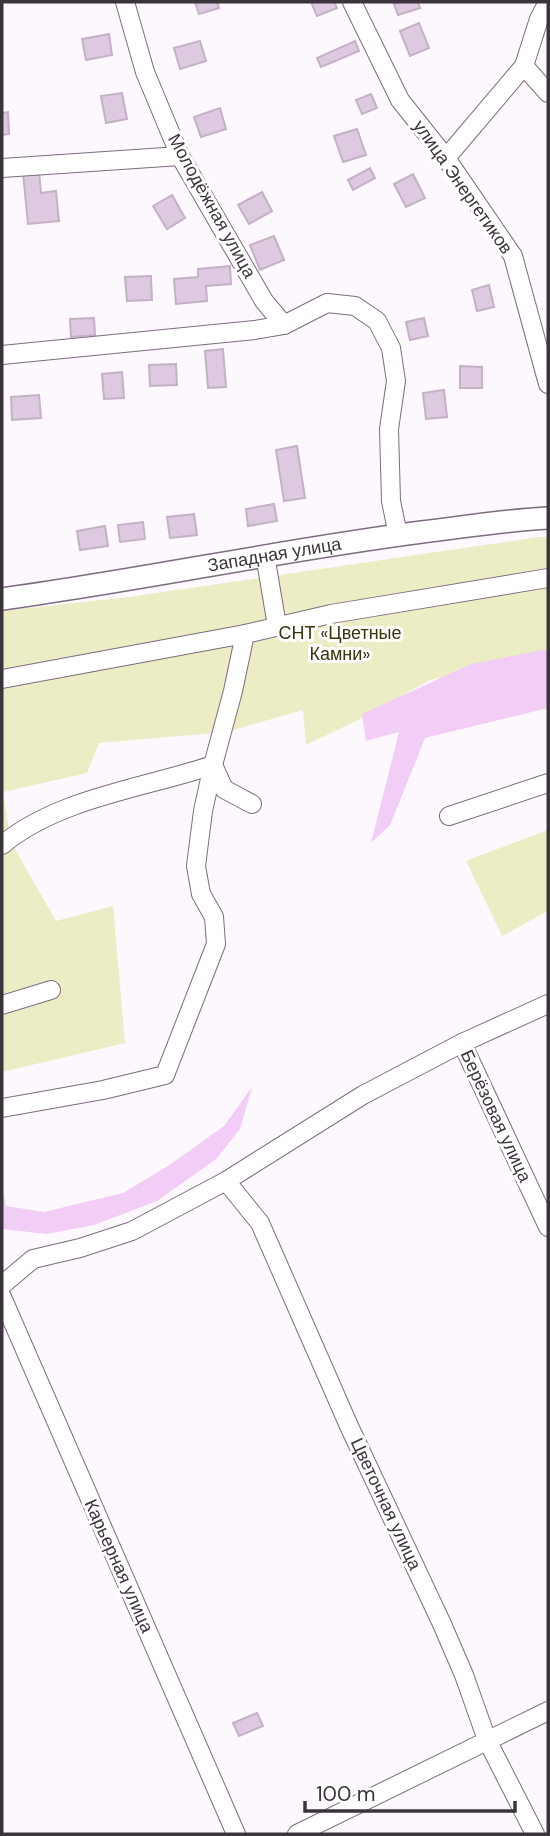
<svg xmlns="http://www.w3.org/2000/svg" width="550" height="1836" viewBox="0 0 550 1836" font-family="'DM Sans',sans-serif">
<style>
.green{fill:#ecedc5}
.water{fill:#f2cdf6}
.building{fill:#ddcae0;stroke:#c4b1c6;stroke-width:2}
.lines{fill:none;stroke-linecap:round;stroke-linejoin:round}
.minor-casing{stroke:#7d6c7f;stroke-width:20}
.major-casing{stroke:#7d6c7f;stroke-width:24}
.minor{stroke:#fff;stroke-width:18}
.major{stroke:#fff;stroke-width:21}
.labels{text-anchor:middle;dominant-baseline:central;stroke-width:6;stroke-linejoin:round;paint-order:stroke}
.street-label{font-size:18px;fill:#3c343c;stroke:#fff}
.park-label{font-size:18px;fill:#37360d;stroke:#fff}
</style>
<rect width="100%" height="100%" fill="#fcf8fd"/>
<!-- green -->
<g class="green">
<polygon points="539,537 548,537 548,653 430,680 358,720 306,745 303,710 226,732 99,743 87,773 3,792 11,842 56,921 113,906 125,1043 2,1072 2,611 129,597"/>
<polygon points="548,830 548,911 502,936 466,861"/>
</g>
<!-- water -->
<g class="water">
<polygon points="548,649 548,708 425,738 390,825 371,843 399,732 366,741 362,714 471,664"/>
<polygon points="252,1087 240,1129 216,1159 157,1201 94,1225 47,1234 2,1229 2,1186 6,1206 44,1212 123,1193 168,1166 224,1126"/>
</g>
<!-- building -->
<g class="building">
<polygon points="195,2 217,2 219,8 199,14"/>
<polygon points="311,2 334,2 337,8 317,16"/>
<polygon points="401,2 418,2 420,8 398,15 394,4"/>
<polygon points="419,23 429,48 410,56 400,31"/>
<polygon points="109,34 112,55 86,60 82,39"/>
<polygon points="200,41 206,61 180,69 174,48"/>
<polygon points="355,41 359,51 321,67 317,58"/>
<polygon points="122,93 127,119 106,123 101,96"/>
<polygon points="371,94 377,108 362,114 356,100"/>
<polygon points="220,108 226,129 201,137 194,117"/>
<polygon points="8,112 9,134 2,135 2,113"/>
<polygon points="357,129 366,155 343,162 334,136"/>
<polygon points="370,168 375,178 353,190 348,180"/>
<polygon points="39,171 41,193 56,191 59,221 28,224 23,173"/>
<polygon points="413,174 425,198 406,207 394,184"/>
<polygon points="262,192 272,211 249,224 238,205"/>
<polygon points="172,195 185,218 167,229 153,206"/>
<polygon points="274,236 284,260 260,270 250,245"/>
<polygon points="230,266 231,284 206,286 207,301 176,304 174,279 198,277 198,269"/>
<polygon points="151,276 152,300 127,301 125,277"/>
<polygon points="489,285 494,307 477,311 472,290"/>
<polygon points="94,318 95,335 71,337 70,319"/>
<polygon points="424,318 428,336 410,340 406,322"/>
<polygon points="223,349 226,387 208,388 205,351"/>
<polygon points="176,364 177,385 150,386 149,365"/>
<polygon points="460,366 482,367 482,388 460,388"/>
<polygon points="122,372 124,398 104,399 102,374"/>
<polygon points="444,390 447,417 426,419 423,393"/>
<polygon points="39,395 41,418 12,420 11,397"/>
<polygon points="297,446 305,498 284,501 276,450"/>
<polygon points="274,504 277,521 248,526 246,509"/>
<polygon points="194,514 197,535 170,538 167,517"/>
<polygon points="143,522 145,539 120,542 118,525"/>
<polygon points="105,526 108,546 80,550 77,531"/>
<polygon points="257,1713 263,1726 239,1736 233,1723"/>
</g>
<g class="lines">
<!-- minor casing -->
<g class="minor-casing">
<g id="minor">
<polyline points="125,2 145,72 180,156 264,301 284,325"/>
<polyline points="352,2 400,100 446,158 513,256 548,384"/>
<polyline points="524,66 548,93"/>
<polyline points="446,158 524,66 539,19 548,2"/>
<polyline points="2,168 180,156"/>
<polyline points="2,355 255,330 284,325 327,303 355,306 377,321 391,348 396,381 389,429 391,501 398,535"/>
<polyline points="265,555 277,626"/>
<polyline points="2,679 245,634 331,614 548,578"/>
<polyline points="449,816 548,783"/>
<path d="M2 845C58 798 145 788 213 765L233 691 245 634"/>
<polyline points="2,1005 51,990"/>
<polyline points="462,1043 548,1227"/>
<polyline points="2,1108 103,1090 165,1075 216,944 214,917 201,894 196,866 203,811 213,765 224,789 252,804"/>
<polyline points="226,1181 260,1223 349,1426 442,1624 464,1675 487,1740 535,1834"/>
<polyline points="2,1285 33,1259 80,1248 132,1231 226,1181 363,1095 462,1043 548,1004"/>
<polyline points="2,1297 236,1834"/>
<polyline points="297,1834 548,1711"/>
</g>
</g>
<!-- major casing -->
<g class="major-casing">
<g id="major">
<path id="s1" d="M2 599C142 580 281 550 422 532 464 527 506 520 548 518"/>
</g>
</g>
<!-- minor -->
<use href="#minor" class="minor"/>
<!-- major -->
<use href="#major" class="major"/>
</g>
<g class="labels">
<!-- street labels -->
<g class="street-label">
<text transform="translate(463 187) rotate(55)">улица Энергетиков</text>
<text transform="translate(212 206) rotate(61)">Молодёжная улица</text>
<text stroke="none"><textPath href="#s1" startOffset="276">Западная улица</textPath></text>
<text transform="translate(496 1116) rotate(65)">Берёзовая улица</text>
<text transform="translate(386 1504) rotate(65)">Цветочная улица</text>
<text transform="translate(119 1566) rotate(66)">Карьерная улица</text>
</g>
<!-- park labels -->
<g class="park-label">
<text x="340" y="633">СНТ «Цветные<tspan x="340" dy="21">Камни»</tspan></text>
</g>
</g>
<!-- border -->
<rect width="550" height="1836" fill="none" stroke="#3c343c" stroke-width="7"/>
<!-- scale -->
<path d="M305 1801v10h210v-10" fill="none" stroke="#3c343c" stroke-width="3.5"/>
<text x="316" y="1801" font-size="21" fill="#3c343c" stroke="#ffffff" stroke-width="5" paint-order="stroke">100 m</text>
</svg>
